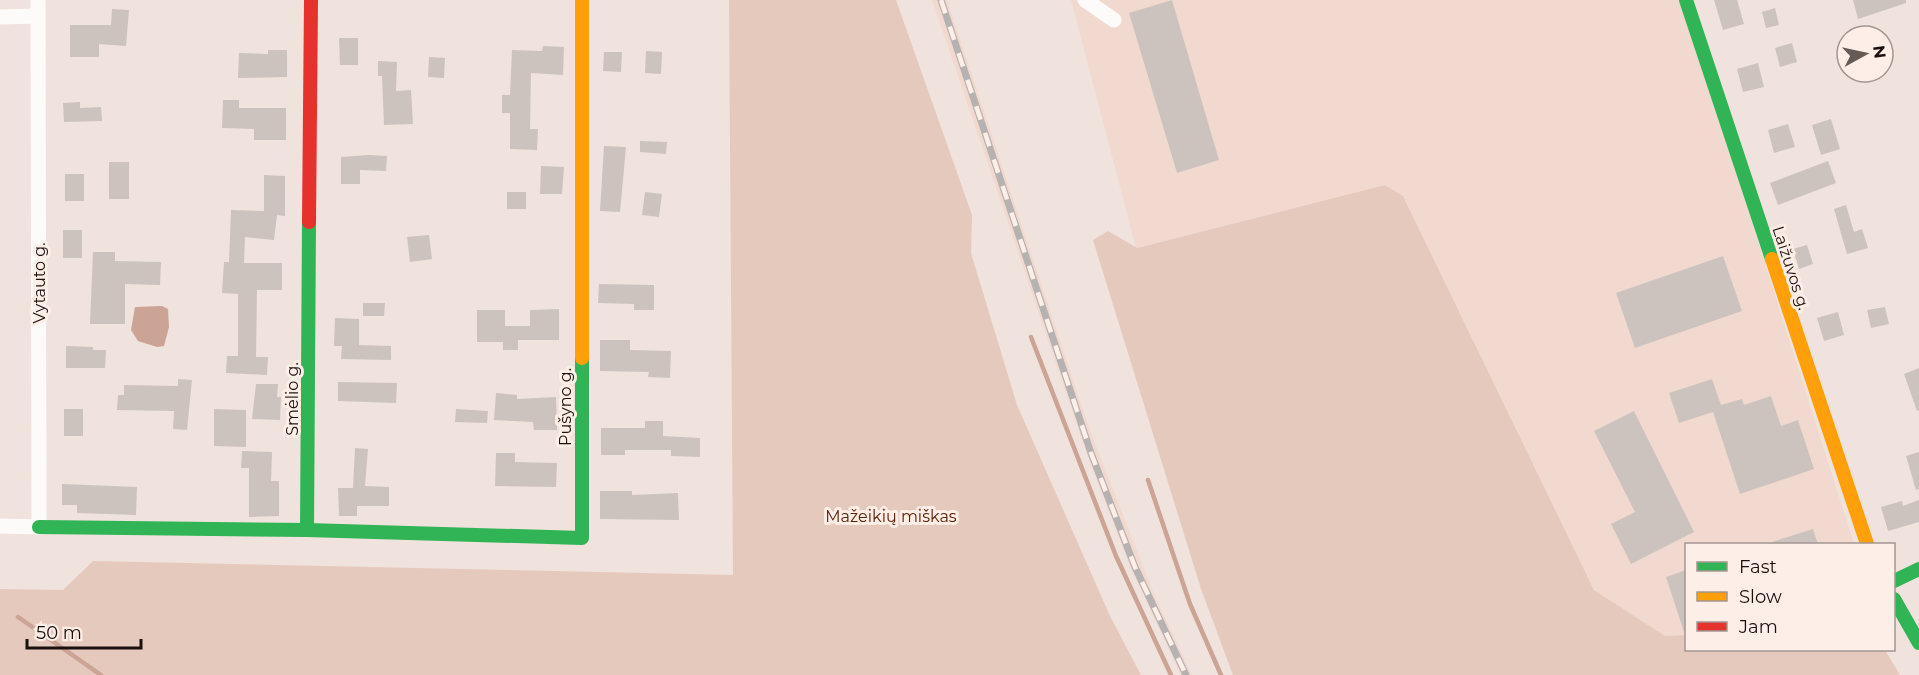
<svg xmlns="http://www.w3.org/2000/svg" width="1919" height="675" viewBox="0 0 1919 675" font-family="Montserrat,sans-serif">
<style>
.built{fill:#f2d9cf}
.green{fill:#e6c9bd}
.water{fill:#cca495}
.lines{fill:none;stroke-linecap:round;stroke-linejoin:round}
.stream{stroke:#cca495;stroke-width:4.5}
.building{fill:#cdc3be}
.street{stroke:#fdfbfa;stroke-width:15}
.fast{stroke:#30b455;stroke-width:14}
.slow{stroke:#ff9f0a;stroke-width:14}
.jam{stroke:#e5322d;stroke-width:14}
.rail-casing{stroke:#b5b2b1;stroke-width:7}
.rail{stroke:#feeee8;stroke-width:4.5;stroke-dasharray:14;stroke-linecap:butt}
.labels{text-anchor:middle;dominant-baseline:central;stroke-width:6;stroke-linejoin:round;paint-order:stroke}
.street-label{font-size:16px;fill:#1a110e;stroke:#feeee8}
.park-label{font-size:16px;fill:#5e2003;stroke:#feeee8}
</style>
<rect width="100%" height="100%" fill="#f0e2dc"/>
<!-- built -->
<g class="built">
<polygon points="932,0 947,0 1088,425 1153,592 1192,675 1181,675 1131,569 1087,454"/>
<polygon points="1071,0 1679,0 1740,185 1854,544 1686,544 1686,635 1665,636 1594,590 1403,196 1385,185 1136,248"/>
</g>
<!-- green -->
<g class="green">
<polygon points="729,0 896,0 972,215 971,253 1017,405 1110,616 1141,675 0,675 0,589 63,590 93,561 733,575"/>
<polygon points="1385,185 1403,196 1594,590 1665,636 1686,635 1686,650 1885,650 1900,675 1233,675 1201,589 1093,240 1108,231 1137,248"/>
</g>
<!-- water -->
<polygon class="water" points="162,306 168,309 169,327 164,346 157,347 138,341 131,330 135,307"/>
<g class="lines">
<!-- stream -->
<g class="stream">
<polyline points="1031,337 1116,556 1171,675"/>
<polyline points="1148,480 1190,604 1221,675"/>
<polyline points="18,617 101,675"/>
</g>
</g>
<!-- building -->
<g class="building">
<polygon points="1172,0 1219,160 1177,173 1129,13"/>
<polygon points="1714,0 1737,0 1744,24 1723,30"/>
<polygon points="1853,0 1906,0 1906,3 1858,19"/>
<polygon points="1775,8 1779,25 1766,28 1762,12"/>
<polygon points="112,9 129,10 126,46 99,44 99,57 70,57 70,25 111,25"/>
<polygon points="339,38 358,38 358,65 340,65"/>
<polygon points="1792,43 1797,62 1780,67 1775,48"/>
<polygon points="543,46 564,47 563,75 531,73 530,129 538,129 537,150 510,149 510,113 502,113 502,95 510,95 512,50 542,51"/>
<polygon points="268,50 287,50 287,77 238,78 239,53 268,54"/>
<polygon points="646,51 662,52 661,74 645,73"/>
<polygon points="604,52 622,52 621,72 603,71"/>
<polygon points="429,57 445,58 444,78 428,77"/>
<polygon points="378,61 397,62 396,91 411,90 413,124 384,125 382,76 378,76"/>
<polygon points="1758,63 1764,87 1743,92 1737,69"/>
<polygon points="223,100 239,100 239,108 286,108 286,140 254,140 254,129 222,128"/>
<polygon points="80,102 80,108 101,107 102,121 64,122 63,103"/>
<polygon points="1831,119 1840,149 1821,155 1812,125"/>
<polygon points="1788,124 1795,147 1774,153 1768,130"/>
<polygon points="640,141 667,142 666,154 640,152"/>
<polygon points="604,146 626,147 620,212 600,211"/>
<polygon points="369,155 387,156 386,171 360,170 360,184 341,184 341,157"/>
<polygon points="1828,161 1836,183 1778,205 1770,183"/>
<rect x="109" y="162" width="20" height="37"/>
<polygon points="541,166 564,167 562,194 540,194"/>
<rect x="65" y="174" width="19" height="27"/>
<polygon points="264,175 285,176 285,216 277,215 274,240 245,237 244,263 282,263 282,290 257,290 256,357 268,357 267,375 226,373 227,356 238,356 238,294 222,293 224,262 229,262 231,210 264,211"/>
<rect x="507" y="192" width="19" height="17"/>
<polygon points="645,192 662,194 659,217 642,215"/>
<polygon points="1846,205 1854,232 1862,229 1868,248 1847,254 1834,209"/>
<rect x="63" y="230" width="19" height="28"/>
<polygon points="429,235 432,259 410,262 407,237"/>
<polygon points="1807,245 1813,264 1799,269 1793,249"/>
<polygon points="93,252 115,252 115,261 161,262 160,285 125,284 125,324 90,324"/>
<polygon points="1723,256 1742,311 1635,348 1616,293"/>
<polygon points="599,284 654,285 654,310 634,310 634,304 598,303"/>
<polygon points="363,303 385,303 384,316 363,316"/>
<polygon points="1885,307 1889,324 1871,328 1867,310"/>
<polygon points="559,309 559,340 518,340 518,350 503,350 503,342 477,342 477,310 505,310 505,326 530,326 530,310"/>
<polygon points="1838,312 1844,335 1824,341 1817,318"/>
<polygon points="335,318 359,319 359,345 391,346 391,360 341,359 342,346 334,346"/>
<polygon points="600,340 630,340 630,350 671,351 670,378 648,377 649,372 600,371"/>
<polygon points="66,346 93,347 93,350 106,350 105,368 66,368"/>
<polygon points="1919,368 1919,410 1917,411 1904,374"/>
<polygon points="178,379 192,380 187,430 173,429 174,411 117,410 118,395 124,395 124,385 178,386"/>
<polygon points="1712,379 1721,405 1742,399 1744,405 1771,396 1781,426 1798,420 1814,469 1740,494 1713,412 1679,423 1669,393"/>
<polygon points="338,382 397,383 396,403 338,401"/>
<polygon points="256,384 278,384 277,397 281,397 280,420 252,419"/>
<polygon points="496,393 517,395 517,399 556,397 557,430 534,430 533,422 494,420"/>
<rect x="64" y="409" width="19" height="27"/>
<polygon points="214,409 246,410 246,447 214,446"/>
<polygon points="456,409 488,411 487,423 455,422"/>
<polygon points="1634,411 1694,532 1631,564 1611,524 1635,512 1594,431"/>
<polygon points="645,421 663,421 663,436 700,438 700,457 671,456 671,450 625,450 625,455 601,455 601,428 645,428"/>
<polygon points="355,448 368,449 365,486 389,487 389,506 357,506 357,516 339,516 338,488 353,488"/>
<polygon points="242,451 272,452 271,481 279,481 279,516 249,517 249,468 241,468"/>
<polygon points="1919,452 1919,489 1916,490 1906,456"/>
<polygon points="496,453 515,453 515,462 557,463 556,487 495,486"/>
<polygon points="62,484 137,487 136,515 77,513 77,505 62,505"/>
<polygon points="600,491 632,491 632,495 678,493 679,520 600,519"/>
<polygon points="1919,500 1919,522 1888,531 1881,507 1902,501 1903,506"/>
<polygon points="1813,529 1818,544 1772,544 1772,542"/>
<polygon points="1686,570 1686,631 1684,632 1666,577"/>
</g>
<g class="lines">
<!-- street -->
<g class="street">
<polyline points="1085,0 1114,20"/>
<polyline points="0,17 38,16"/>
<polyline points="0,526 39,527 38,0"/>
</g>
<!-- fast -->
<g class="fast">
<polyline points="1686,0 1772,259"/>
<polyline points="39,527 307,530 309,222"/>
<polyline points="307,530 582,538 582,358"/>
<polyline points="1894,581 1919,569"/>
<polyline points="1894,599 1919,643"/>
</g>
<!-- slow -->
<g class="slow">
<polyline points="582,0 582,358"/>
<polyline points="1772,259 1867,544"/>
</g>
<!-- jam -->
<polyline class="jam" points="309,222 311,0"/>
<!-- rail casing -->
<g class="rail-casing">
<polyline id="rail" points="941,0 1091,453 1135,567 1186,675"/>
</g>
<!-- rail -->
<use href="#rail" class="rail"/>
</g>
<g class="labels">
<!-- street labels -->
<g class="street-label">
<text transform="translate(1791 268) rotate(72)">Laižuvos g.</text>
<text transform="translate(39 283) rotate(-90)">Vytauto g.</text>
<text transform="translate(292 399) rotate(-90)">Smėlio g.</text>
<text transform="translate(565 407) rotate(-90)">Pušyno g.</text>
</g>
<!-- park labels -->
<g class="park-label">
<text x="891" y="516">Mažeikių miškas</text>
</g>
</g>
<!-- legend -->
<rect x="1685" y="543" width="210" height="108" fill="#feeee8" stroke="#a39691" stroke-width="1.5"/>
<rect x="1697" y="562" width="30" height="9" fill="#30b455" stroke="#a39691" stroke-width="1.5"/>
<text x="1739" y="573" font-size="18" fill="#1a110e">Fast</text>
<rect x="1697" y="592" width="30" height="9" fill="#ff9f0a" stroke="#a39691" stroke-width="1.5"/>
<text x="1739" y="603" font-size="18" fill="#1a110e">Slow</text>
<rect x="1697" y="622" width="30" height="9" fill="#e5322d" stroke="#a39691" stroke-width="1.5"/>
<text x="1739" y="633" font-size="18" fill="#1a110e">Jam</text>
<!-- north arrow -->
<g transform="translate(1865 54) rotate(82)"><circle r="28" fill="#feeee8" stroke="#a39691" stroke-width="1.5"/>
<path d="M0-4.5L10 22L0 15L-10 22Z" fill="#655a56"/>
<text y="-9" font-size="16" font-weight="bold" text-anchor="middle" fill="#1a110e">N</text>
</g>
<!-- scale -->
<path d="M27 639v9h114v-9" fill="none" stroke="#1a110e" stroke-width="3"/>
<text x="36" y="639" font-size="18" fill="#1a110e" stroke="#feeee8" stroke-width="4.5" paint-order="stroke">50 m</text>
</svg>
